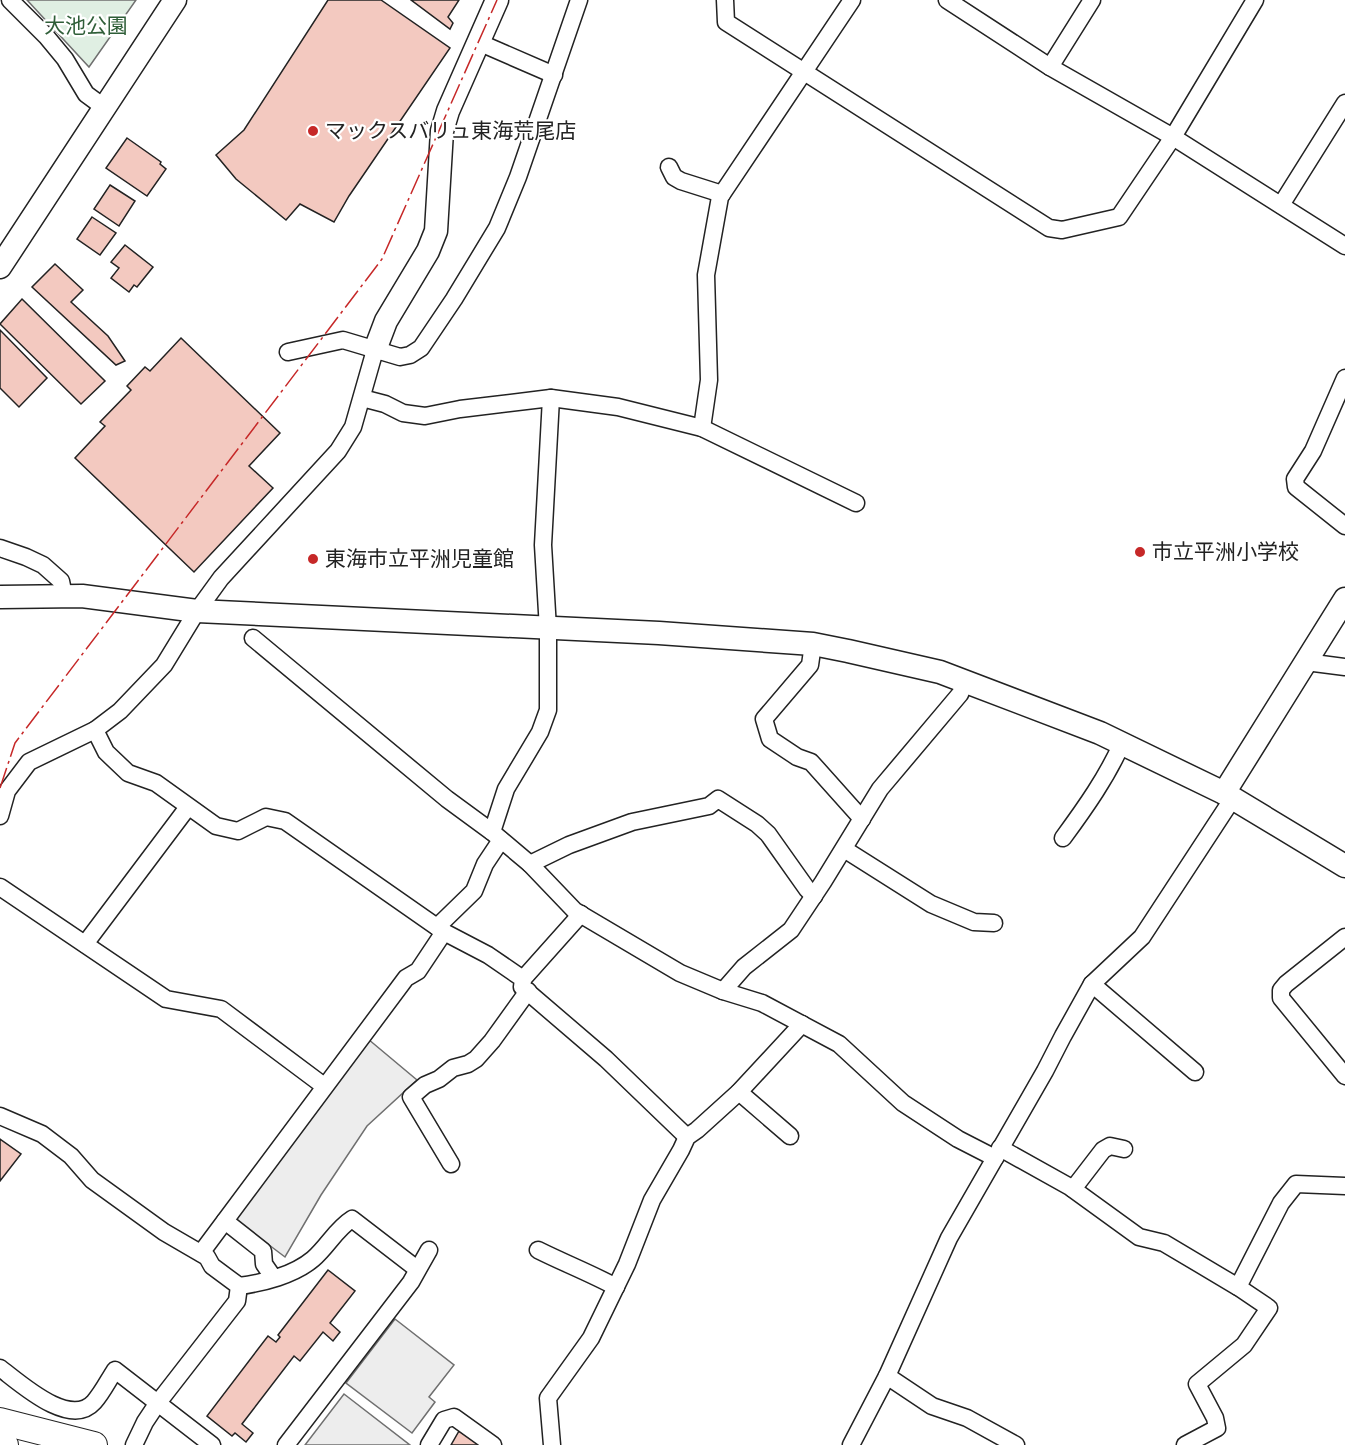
<svg xmlns="http://www.w3.org/2000/svg" width="1345" height="1445" viewBox="0 0 1345 1445" font-family="'Alegreya Sans','Noto Sans JP',sans-serif">
<style>
.green{fill:#e0efe3;stroke:#6f6f6f;stroke-width:1.5}
.parking{fill:#ededed;stroke:#6f6f6f;stroke-width:1.5}
.building{fill:#f3c9c0;stroke:#222;stroke-width:1.5}
.lines{fill:none;stroke-linecap:round;stroke-linejoin:round}
.street-casing{stroke:#222;stroke-width:19}
.secondary-casing{stroke:#222;stroke-width:25}
.primary-casing{stroke:#222;stroke-width:28}
.street{stroke:#fff;stroke-width:16}
.secondary{stroke:#fff;stroke-width:22}
.primary{stroke:#fff;stroke-width:26}
.power{stroke:#c62828;stroke-width:1.5;stroke-dasharray:21 4.5 3 4.5;stroke-linecap:butt}
.poi-dot{fill:#c62828;stroke:#fff;stroke-width:2}
.labels{text-anchor:middle;dominant-baseline:central;stroke-width:4.5;stroke-linejoin:round;paint-order:stroke}
.park-label{font-size:21px;fill:#2f5e38;stroke:#fff}
.poi-label{font-size:21px;fill:#222;stroke:#fff;text-anchor:start}
</style>
<rect width="100%" height="100%" fill="#fff"/>
<!-- green -->
<polygon class="green" points="27,0 136,0 89,67"/>
<!-- parking -->
<g class="parking">
<polygon points="368,1039 417,1080 367,1126 321,1195 285,1257 232,1217"/>
<polygon points="395,1319 454,1365 429,1397 435,1402 412,1433 346,1383"/>
<polygon points="344,1394 410,1445 305,1445"/>
</g>
<!-- building -->
<g class="building">
<polygon points="328,0 381,0 450,48 349,196 334,222 300,204 286,220 236,179 216,155 244,130"/>
<polygon points="411,0 459,0 448,17 453,23 450,29"/>
<polygon points="127,138 161,162 160,164 166,169 147,196 106,168"/>
<polygon points="110,185 135,201 119,226 94,209"/>
<polygon points="92,217 116,233 100,255 77,239"/>
<polygon points="125,245 153,267 137,287 134,285 129,292 111,278 119,268 111,262"/>
<polygon points="55,264 83,290 71,302 108,336 125,361 116,365 32,287"/>
<polygon points="22,299 105,381 81,404 0,324"/>
<polygon points="0,330 47,378 19,407 0,388"/>
<polygon points="181,338 280,433 249,466 273,488 194,572 75,458 105,426 100,422 131,390 127,386 145,367 150,371"/>
<polygon points="0,1139 21,1154 0,1181"/>
<polygon points="328,1270 355,1291 330,1323 340,1332 333,1341 323,1332 300,1361 294,1356 242,1424 253,1433 246,1442 235,1433 232,1436 207,1416 268,1336 276,1342 280,1337 278,1335"/>
<polygon points="459,1431 481,1445 451,1445"/>
</g>
<g class="lines">
<!-- street casing -->
<g class="street-casing">
<g id="street">
<polyline points="10,0 46,36 65,59 86,94 105,108"/>
<polyline points="725,0 726,22 1049,228 1062,230 1119,217 1173,137 1255,0"/>
<polyline points="947,0 1050,67 1173,137 1345,246"/>
<polyline points="478,42 554,75"/>
<polyline points="1050,67 1092,0"/>
<polyline points="669,167 674,177 681,181 722,194"/>
<polyline points="1281,205 1345,103"/>
<polyline points="288,352 343,340 400,357 410,355 421,348 454,299 497,228 518,177 579,0"/>
<polyline points="1345,378 1313,451 1295,479 1296,487 1345,526"/>
<polyline points="362,398 385,404 403,413 425,416 460,409 551,398 618,407 702,428 856,503"/>
<polyline points="702,428 709,380 706,275 720,197 852,0"/>
<polyline points="0,548 26,557 43,565 61,581 64,596"/>
<polyline points="253,638 447,799 492,832 530,864 575,911 680,973 723,991 762,1003 839,1044 903,1103 958,1139 995,1158"/>
<polyline points="813,644 810,665 764,719 770,739 797,757 811,762 862,819"/>
<polyline points="1306,662 1345,667"/>
<polyline points="95,730 106,752 128,773 156,783 216,826 238,831 266,817 285,821 444,932 488,955 523,979 522,987 606,1059 687,1137"/>
<polyline points="0,816 7,791 29,762 95,730 120,711 164,665 197,611 221,578 338,451 353,427 375,350"/>
<polyline points="492,832 506,789 540,732 548,710 548,629 543,545 551,398"/>
<path d="M1063 838C1085 808 1107 777 1122 743"/>
<polyline points="844,849 931,904 974,922 994,923"/>
<polyline points="530,864 569,845 632,822 709,806 718,799 757,824 768,834 807,889 814,896"/>
<polyline points="0,887 166,999 221,1009 324,1086"/>
<polyline points="437,927 474,891 485,864 501,840"/>
<polyline points="1345,937 1286,984 1281,990 1281,998 1345,1076"/>
<polyline points="85,944 188,807"/>
<polyline points="523,979 581,914"/>
<polyline points="1092,984 1195,1072"/>
<polyline points="723,991 744,967 791,930 823,882 880,789 960,694 965,682"/>
<polyline points="739,1092 790,1136"/>
<polyline points="0,1116 42,1134 71,1156 92,1180 164,1232 207,1257 212,1266 239,1286 237,1301 157,1404 145,1422 134,1445"/>
<polyline points="1000,1148 1070,1187 1139,1237 1164,1243 1238,1287 1269,1308 1244,1345 1197,1384 1215,1418 1217,1428 1185,1445"/>
<polyline points="451,1164 411,1097 425,1085 439,1079 453,1068 468,1064 476,1059 492,1041 528,991"/>
<polyline points="1073,1189 1103,1150 1110,1146 1124,1149"/>
<polyline points="225,1221 263,1251 264,1264 273,1277"/>
<path d="M538 1250C564 1263 590 1273 616 1287"/>
<polyline points="201,1253 406,978 418,971 444,932"/>
<path d="M239 1286C263 1283 294 1275 313 1259 328 1246 336 1229 352 1219L417 1269"/>
<polyline points="1238,1287 1281,1203 1296,1184 1345,1186"/>
<path d="M0 1368C20 1383 70 1429 94 1402 102 1393 108 1381 115 1370L212 1445"/>
<polyline points="887,1376 932,1406 967,1418 1016,1445"/>
<polyline points="286,1445 411,1282 429,1250"/>
<polyline points="429,1445 444,1420 454,1417 493,1445"/>
<polyline points="552,1445 548,1398 591,1338 627,1264 652,1200 681,1150 687,1137 697,1130 739,1092 802,1024"/>
<polyline points="851,1445 887,1376 949,1238 1045,1071 1063,1036 1092,984 1142,937 1233,798"/>
</g>
</g>
<!-- secondary casing -->
<g class="secondary-casing">
<g id="secondary">
<polyline points="0,267 175,0"/>
<polyline points="375,350 386,321 428,251 436,231 442,131 448,111 497,0"/>
<polyline points="0,597 82,596 197,611 659,633 813,644 848,651 940,672 1100,733 1224,793 1345,866"/>
<polyline points="1224,793 1345,599"/>
</g>
</g>
<!-- primary casing -->
<g class="primary-casing">
<g id="primary">
<polyline points="0,1421 94,1445"/>
<polyline points="0,1444 5,1445"/>
</g>
</g>
<!-- street -->
<use href="#street" class="street"/>
<!-- secondary -->
<use href="#secondary" class="secondary"/>
<!-- primary -->
<use href="#primary" class="primary"/>
<!-- power -->
<polyline class="power" points="0,788 15,743 382,259 497,0"/>
</g>
<!-- markers -->
<g class="poi-dot">
<circle cx="313" cy="131" r="6"/>
<circle cx="1140" cy="552" r="6"/>
<circle cx="313" cy="559" r="6"/>
</g>
<g class="labels">
<!-- park labels -->
<g class="park-label">
<text x="86" y="26">大池公園</text>
</g>
<!-- poi labels -->
<g class="poi-label">
<text x="325" y="131">マックスバリュ東海荒尾店</text>
<text x="1152" y="552">市立平洲小学校</text>
<text x="325" y="559">東海市立平洲児童館</text>
</g>
</g>
</svg>
